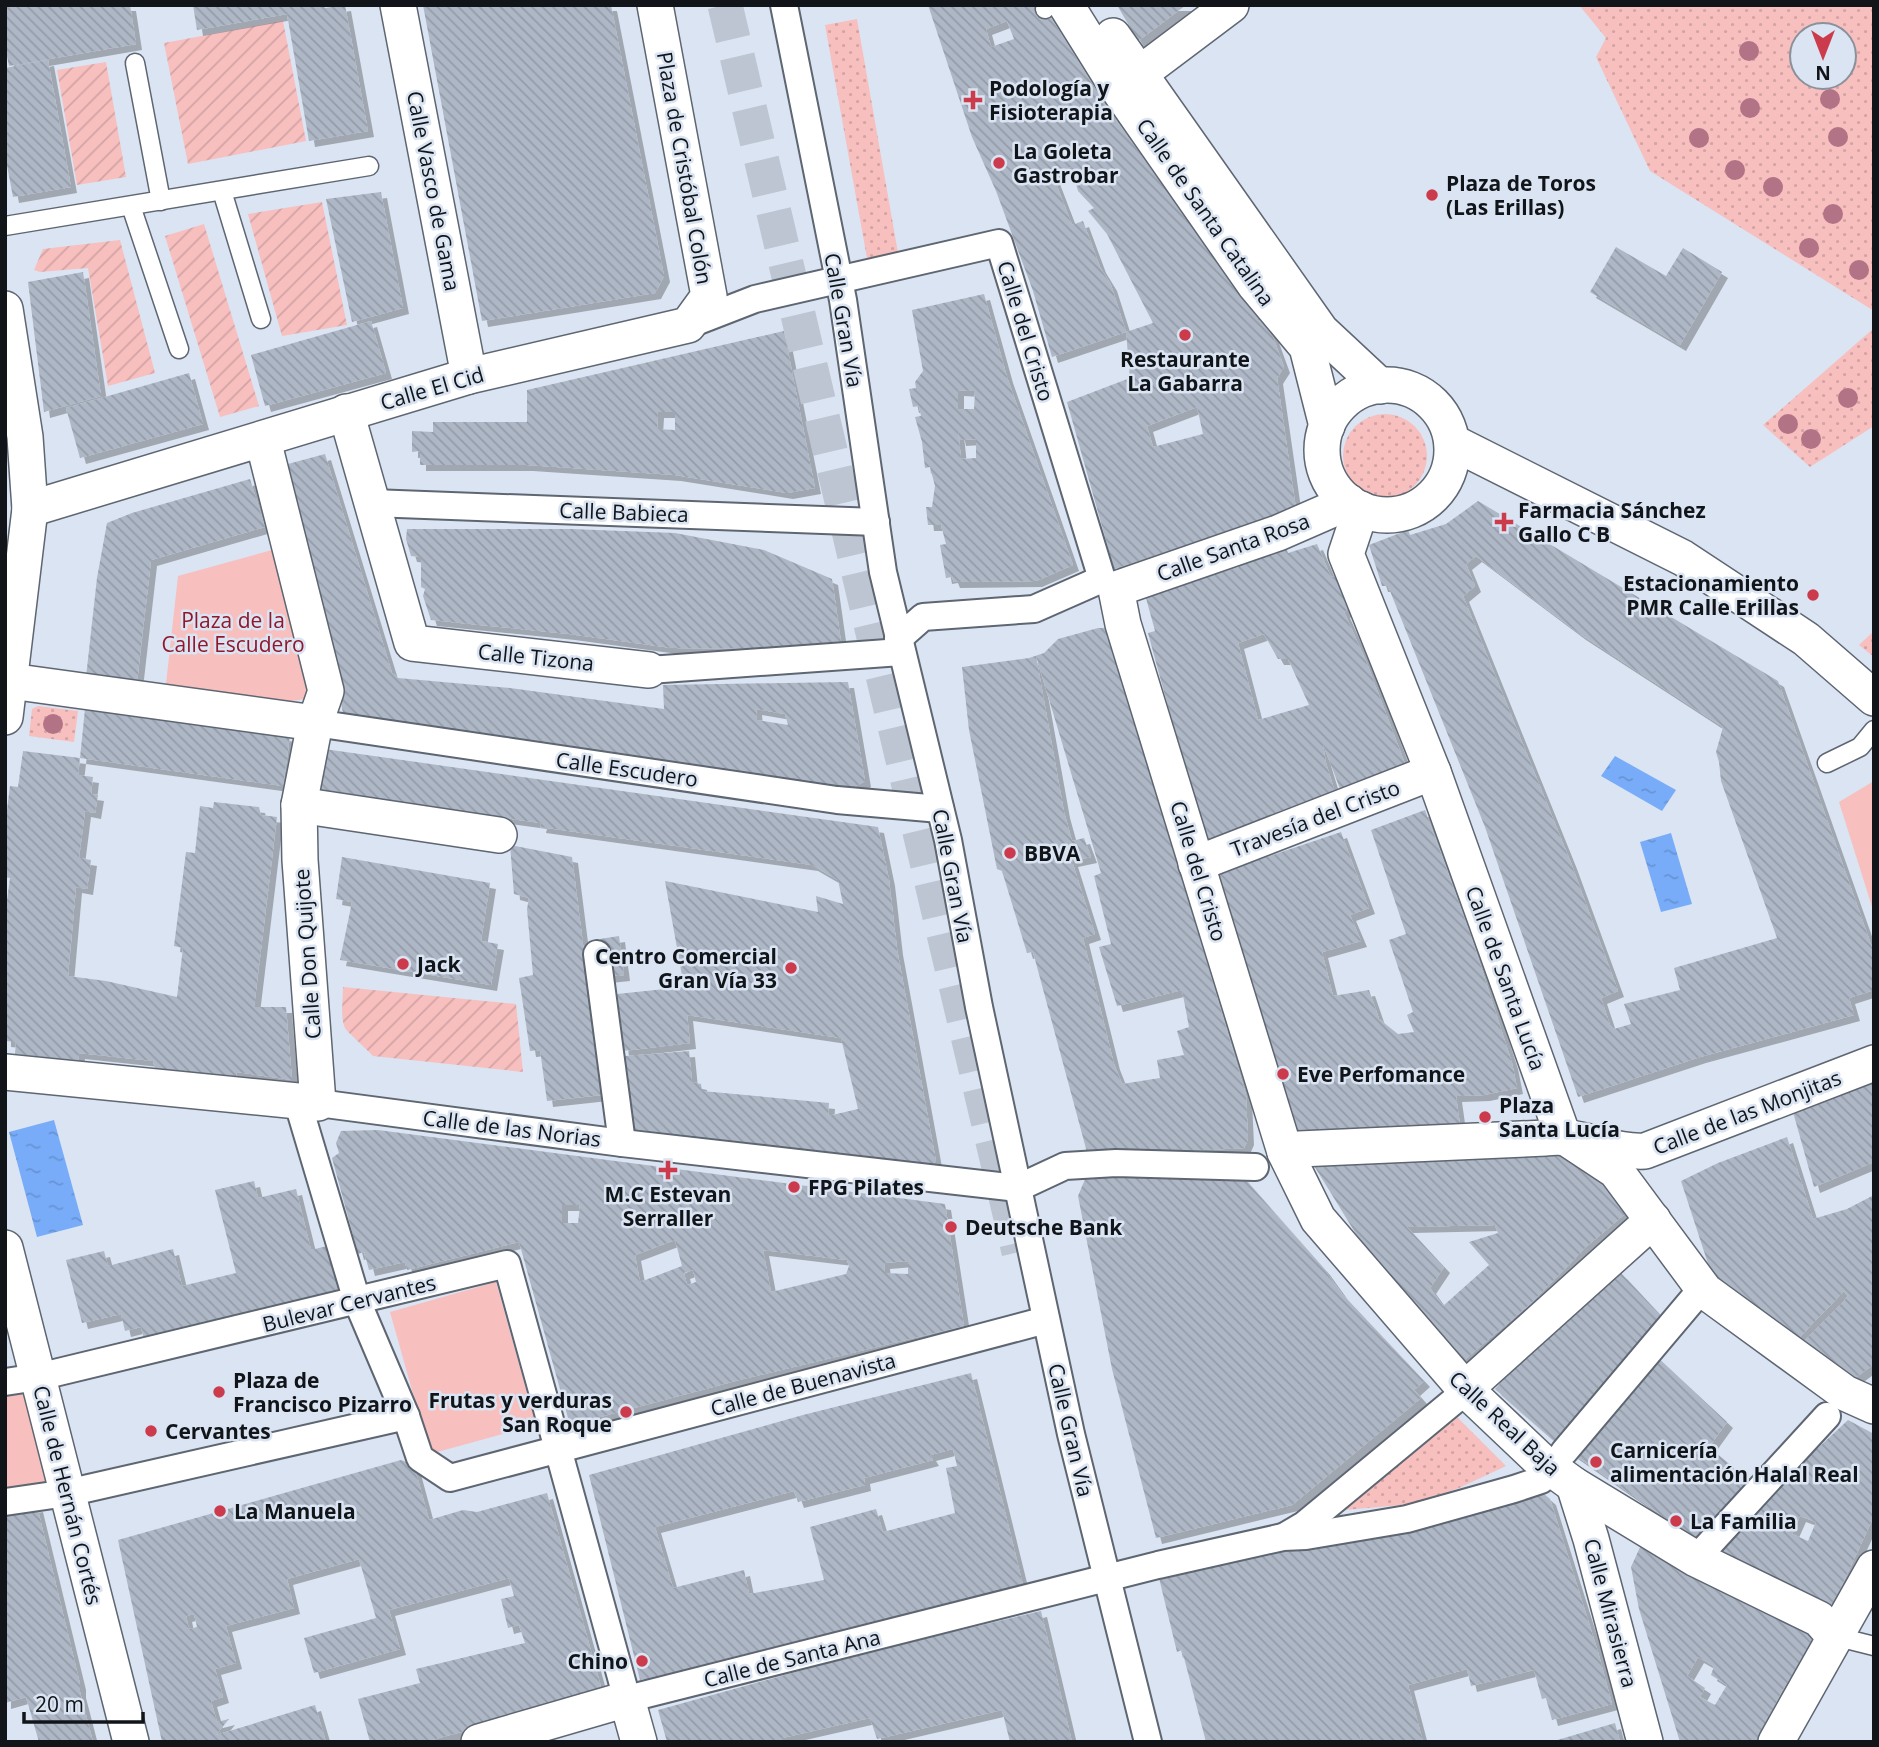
<svg xmlns="http://www.w3.org/2000/svg" width="1879" height="1747" viewBox="0 0 1879 1747" font-family="'Open Sans',sans-serif">
<style>
.grass{fill:url(#grass-dots);fill-rule:evenodd}
.park{fill:#f8bfbf}
.garden{fill:url(#garden-furrows)}
.water{fill:url(#water-ripples)}
.building{fill:url(#building-back-hatch);fill-rule:evenodd;filter:url(#shadow)}
.lines{fill:none;stroke-linecap:round;stroke-linejoin:round}
.minor-tunnel{stroke:#bcc5d1;stroke-width:35;stroke-dasharray:35 18;stroke-linecap:butt}
.service-casing{stroke:#5e6672;stroke-width:21}
.pedestrian-casing{stroke:#5e6672;stroke-width:30}
.minor-casing{stroke:#5e6672;stroke-width:38}
.service{stroke:#fff;stroke-width:18}
.pedestrian{stroke:#fff;stroke-width:26}
.minor{stroke:#fff;stroke-width:35}
.tree{fill:#b17385}
.poi-dot{fill:#cc3b4c;stroke:#dae4f2;stroke-width:2.5}
.labels{text-anchor:middle;dominant-baseline:central;stroke-width:5;stroke-linejoin:round;paint-order:stroke}
.poi-label{font-size:21px;font-weight:bold;fill:#111519;stroke:#dae4f2;text-anchor:start}
.street-label{font-size:21px;fill:#111519;stroke:#dae4f2}
.park-label{font-size:21px;fill:#90172c;stroke:#dae4f2}
</style>
<defs>
<pattern id="grass-dots" width="8" height="8" patternUnits="userSpaceOnUse" patternTransform="scale(1.75)"><rect width="8" height="8" fill="#f8bfbf"/><path d="M2 2h.1M6 6h.1" fill="none" stroke="#d4a3a4" stroke-width="1.8" stroke-linecap="round"/></pattern>
<pattern id="garden-furrows" width="10" height="10" patternUnits="userSpaceOnUse" patternTransform="scale(1.75)"><rect width="10" height="10" fill="#f8bfbf"/><path d="M-1 1l2-2M0 10L10 0M9 11l2-2" fill="none" stroke="#d4a3a4"/></pattern>
<pattern id="water-ripples" width="26" height="14" patternUnits="userSpaceOnUse" patternTransform="scale(1.75)"><rect width="26" height="14" fill="#78acf8"/><path d="M2 4q2-2 4 0t4 0M15 11q2-2 4 0t4 0" fill="none" stroke="#6793d4"/></pattern>
<pattern id="building-back-hatch" width="6" height="6" patternUnits="userSpaceOnUse" patternTransform="scale(1.75)"><rect width="6" height="6" fill="#aeb7c5"/><path d="M-1 5l2 2M0 0l6 6M5-1l2 2" fill="none" stroke="#959ca9"/></pattern>
<filter id="shadow"><feDropShadow dx="6" dy="6" stdDeviation="0" flood-color="#0004"/></filter>
</defs>
<rect width="100%" height="100%" fill="#dae4f2"/>
<!-- grass -->
<g class="grass">
<path d="M1579 5H1874V311L1650 171 1596 57 1606 38ZM1844 35V77H1802V35Z"/>
<polygon points="857,19 898,253 867,258 825,25"/>
<polygon points="1874,328 1874,426 1810,467 1763,425"/>
<circle cx="1385" cy="456" r="42"/>
<polygon points="1874,631 1874,657 1859,645"/>
<polygon points="38,706 78,711 74,742 29,736 32,709"/>
<polygon points="1455,1415 1506,1466 1459,1488 1413,1504 1332,1511"/>
</g>
<!-- park -->
<g class="park">
<polygon points="272,550 311,682 305,699 285,702 166,684 178,576"/>
<polygon points="1874,781 1874,913 1839,802"/>
<polygon points="496,1282 536,1425 430,1454 390,1312"/>
<polygon points="26,1391 46,1485 5,1491 5,1394"/>
</g>
<!-- garden -->
<g class="garden">
<polygon points="283,21 306,141 188,164 164,43"/>
<polygon points="106,62 126,177 77,185 57,70"/>
<polygon points="322,202 347,325 282,336 248,214"/>
<polygon points="204,224 259,406 220,417 165,236"/>
<polygon points="120,240 155,373 108,386 88,268 40,272 34,270 43,249"/>
<path d="M343 987 516 1004 523 1072 373 1056C368 1050 347 1032 345 1028 340 1017 343 999 343 987Z"/>
</g>
<!-- water -->
<g class="water">
<polygon points="1615,756 1676,790 1662,811 1601,776"/>
<polygon points="1671,833 1692,904 1661,912 1640,842"/>
<polygon points="54,1120 83,1225 37,1237 9,1132"/>
</g>
<!-- building -->
<g class="building">
<polygon points="11,5 130,5 136,44 9,66 5,46 5,6"/>
<polygon points="193,5 324,5 325,8 345,5 368,131 309,141 287,14 197,30"/>
<polygon points="423,5 611,5 664,276 655,293 482,321"/>
<path d="M928 5H1043L1110 112 1242 294 1258 320 1269 326 1284 367 1277 378 1296 509 1114 569 1067 402 1130 378 1126 332 1153 323 1107 234 1088 211 1094 208 1078 191 1071 167 1052 173 1072 225 1083 221 1100 267 1111 285 1126 332 1052 357 1033 291 996 191 972 137ZM1007 21 1014 39 991 47 986 29ZM1197 407 1203 434 1153 447 1147 426Z"/>
<polygon points="1117,5 1186,5 1138,41"/>
<polygon points="48,60 71,187 13,197 5,155 5,68"/>
<polygon points="381,192 403,308 352,322 326,199"/>
<polygon points="1616,247 1666,276 1683,248 1722,272 1680,345 1590,292"/>
<polygon points="83,272 101,396 44,412 28,282"/>
<path d="M984 294 1007 377 1073 565 1036 581 954 582 952 577 946 578 940 545 946 544 941 525H928L926 507H932L935 486 930 467 925 468 922 442 915 417 921 416 919 406 913 407 909 389 916 388 915 382 923 371 912 310ZM958 390 975 391 974 409H958ZM958 430 960 440 976 439V458L961 459Z"/>
<polygon points="371,321 386,373 265,406 251,355"/>
<path d="M784 331 815 488 787 493 675 475 527 465H420V451L412 452V431L433 432V422H527V390ZM658 412H675V430L657 429Z"/>
<polygon points="189,373 203,424 80,458 66,408"/>
<path d="M325 454 392 673 398 678 510 688 664 709 663 685 848 682 865 781 846 792 506 736 397 723 343 713 328 639 277 467ZM756 709 785 714 788 725 757 720Z"/>
<polygon points="250,479 265,527 151,560 137,682 86,677 97,578 107,523 132,513"/>
<path d="M1478 501 1778 681 1874 953V990L1849 998 1854 1015 1700 1057 1578 1097 1485 827 1388 586H1382L1369 545 1408 530 1410 535 1446 524ZM1476 556 1580 634 1723 727 1716 752 1719 762 1721 781 1777 938 1674 968 1680 990 1624 1004 1631 1024 1614 1029 1610 1025 1601 998 1618 991 1571 863 1463 596 1475 586 1466 564Z"/>
<polygon points="407,529 571,529 675,533 764,550 832,579 842,649 672,648 569,634 431,620 423,596 425,589 421,587 421,557 411,556 406,539"/>
<path d="M1317 544 1331 577 1336 576 1350 608 1344 612 1366 661 1407 769 1342 794 1323 744 1326 763 1337 799 1205 843 1148 633 1155 631 1146 598 1171 590 1169 581 1214 568 1216 574 1239 567 1238 562 1286 547 1288 553ZM1264 634 1278 659H1288L1309 705 1258 720 1238 643Z"/>
<path d="M1098 628H1106L1147 759 1246 1095 1248 1139 1244 1148 1088 1156 1033 952 1027 953 1002 871 997 869 969 730 962 667 1029 658 1044 653 1058 639ZM1036 656 1101 873 1094 876 1111 944 1099 947 1117 1006 1182 990 1189 1027 1177 1031 1184 1055 1157 1060 1160 1078 1122 1084 1114 1064 1083 938 1095 934 1072 861 1091 857 1084 838 1072 841 1064 812Z"/>
<polygon points="85,709 290,736 283,786 80,758"/>
<polygon points="317,748 878,827 889,880 897,949 936,1161 927,1172 628,1132 613,1057 689,1051 692,1082 701,1084 702,1091 829,1103 828,1116 858,1109 841,1038 687,1015 690,1043 623,1051 617,994 684,987 665,881 818,912 816,896 843,904 838,880 812,865 540,827 541,823 310,791"/>
<polygon points="23,751 80,758 78,775 93,777 91,794 98,795 95,813 85,811 79,858 91,860 87,889 76,887 68,976 106,981 177,997 183,948 174,946 186,852 195,853 200,806 213,808 214,802 259,807 261,815 277,817 254,1007 286,1007 292,1080 237,1072 235,1080 155,1068 153,1061 79,1053 78,1060 15,1054 16,1042 5,1041 5,916 10,878 5,877 5,826 10,786 18,787"/>
<polygon points="1425,810 1471,936 1512,1063 1517,1088 1484,1095 1456,1096 1461,1132 1296,1135 1242,957 1219,873 1341,832 1369,908 1350,915 1361,941 1322,952 1333,996 1369,990 1379,1019 1398,1034 1414,1032 1407,1015 1413,1012 1389,940 1406,934 1371,830"/>
<polygon points="510,845 572,857 602,1095 547,1101 540,1050 530,1051 519,978 533,975 527,909 529,898 514,894"/>
<polygon points="342,857 490,883 481,941 498,944 491,985 340,960 352,902 336,899"/>
<polygon points="619,936 624,975 605,977 600,939"/>
<polygon points="1874,1081 1874,1162 1814,1187 1793,1112"/>
<path d="M378 1130 945 1204 964 1326 739 1380 570 1425 519 1242 407 1270 405 1262 369 1270 364 1252 358 1254 332 1158 339 1153 336 1143 341 1131ZM562 1205H580L578 1223H562ZM675 1240 682 1266 640 1282 635 1255ZM763 1250 847 1260 849 1266 846 1274 771 1292ZM908 1261V1274L885 1273 884 1263ZM693 1270 696 1282 687 1285 684 1273Z"/>
<polygon points="1787,1137 1813,1219 1847,1209 1874,1195 1874,1364 1855,1378 1843,1377 1798,1347 1844,1301 1848,1296 1844,1291 1787,1350 1714,1282 1681,1181 1718,1163"/>
<path d="M1570 1152 1632 1208 1587 1246 1529 1305 1463 1361 1388 1286 1313 1164ZM1495 1225 1498 1233 1469 1242 1489 1265 1443 1306 1430 1288 1444 1267 1407 1227Z"/>
<polygon points="1088,1172 1241,1175 1324,1269 1342,1294 1424,1381 1414,1390 1421,1398 1292,1505 1156,1538 1112,1369 1078,1196"/>
<polygon points="254,1181 258,1198 296,1189 311,1250 327,1246 338,1291 144,1339 141,1327 125,1331 121,1314 82,1323 66,1260 104,1251 108,1266 173,1249 182,1286 236,1273 215,1190"/>
<polygon points="1621,1273 1665,1320 1559,1445 1495,1389 1531,1349 1583,1302"/>
<polygon points="1654,1354 1727,1422 1709,1447 1751,1482 1700,1542 1572,1453"/>
<path d="M971 1373 1023 1585 801 1642 640 1680 589 1475 803 1415ZM953 1449 957 1466 946 1468 955 1513 883 1532 876 1509 810 1527 824 1580 749 1594 744 1570 673 1588 655 1527 794 1491 798 1502 865 1485 864 1478 933 1460 930 1455Z"/>
<path d="M1848 1420 1874 1434V1516L1831 1609 1711 1555 1773 1490ZM1800 1516 1816 1522 1808 1541 1792 1534Z"/>
<path d="M401 1460 414 1465 429 1520 463 1510 477 1512 547 1493 603 1694 424 1742H370L358 1699 420 1683 416 1669 525 1643 519 1625 508 1628 501 1599 514 1596 509 1578 389 1610 400 1649 314 1673 304 1638 376 1618 359 1559 287 1579 294 1608 226 1626 236 1663 215 1669 223 1697 211 1701 217 1722 229 1719 216 1735 315 1705 326 1742H162L118 1540ZM194 1614 197 1627 189 1629 186 1616Z"/>
<polygon points="1536,1487 1550,1499 1598,1652 1612,1704 1552,1720 1546,1698 1542,1699 1534,1670 1471,1686 1467,1669 1408,1685 1423,1742 1362,1742 1356,1722 1361,1742 1206,1742 1182,1650 1177,1652 1159,1578"/>
<polygon points="37,1506 80,1684 80,1692 93,1742 39,1742 26,1697 5,1703 5,1511"/>
<path d="M1641 1545 1812 1629 1813 1643 1782 1691 1756 1742H1680L1639 1609 1631 1567ZM1698 1657 1714 1666 1711 1675 1727 1685 1715 1705 1700 1697 1705 1688 1687 1676Z"/>
<polygon points="1041,1611 1072,1742 1010,1742 1002,1710 877,1739 870,1718 782,1738 780,1742 667,1742 658,1710 872,1651"/>
<polygon points="1615,1723 1620,1742 1554,1742 1554,1741"/>
</g>
<g class="lines">
<!-- minor-tunnel -->
<polyline class="minor-tunnel" points="725,5 1019,1252"/>
<!-- service casing -->
<g class="service-casing">
<g id="service">
<polyline points="1045,9 1048,5"/>
<polyline points="135,63 161,201"/>
<polyline points="222,191 261,319"/>
<polyline points="131,206 179,349"/>
<polyline points="5,226 369,166"/>
<polyline points="1827,763 1860,747 1874,730"/>
<polyline points="1834,1636 1874,1646"/>
</g>
</g>
<!-- pedestrian casing -->
<g class="pedestrian-casing">
<g id="pedestrian">
<polyline points="784,5 843,300 883,572 948,840 979,1007 1071,1434 1148,1742"/>
<polyline points="688,325 755,299 999,243 1102,579 1034,609 923,617 898,639"/>
<polyline points="372,503 876,522"/>
<polyline points="649,670 901,652"/>
<polyline points="315,723 837,800 940,809"/>
<polyline points="597,954 622,1143"/>
<polyline points="297,1100 357,1301 406,1416 420,1458 450,1478 1046,1320"/>
<polyline points="318,1103 622,1143 1018,1188 1065,1166 1116,1163 1255,1167"/>
<polyline points="5,1382 38,1377 507,1264 627,1699 1158,1565 1283,1537 1306,1536 1407,1519 1514,1489 1541,1480"/>
<polyline points="1564,1452 1694,1298"/>
<polyline points="5,1502 67,1493 406,1416"/>
<polyline points="1287,1535 1304,1525 1455,1400"/>
<polyline points="1703,1551 1827,1416"/>
</g>
</g>
<!-- minor casing -->
<g class="minor-casing">
<g id="minor">
<polyline points="398,5 469,376"/>
<polyline points="1066,5 1119,90 1255,285 1307,347 1327,426"/>
<polyline points="1113,36 1321,331 1380,386"/>
<polyline points="1122,87 1231,5"/>
<polyline points="5,309 25,437 30,509 5,717"/>
<circle cx="1387" cy="450" r="65"/>
<polyline points="346,412 412,643 649,670"/>
<polyline points="1452,442 1683,558 1806,639 1874,698"/>
<polyline points="1349,502 1278,533 1116,589 1123,624 1285,1152 1318,1219 1465,1389 1541,1461 1574,1485 1696,1559 1819,1619 1834,1636"/>
<polyline points="30,509 469,376 688,325 709,296 655,5"/>
<polyline points="1361,509 1346,554 1433,772 1563,1136 1616,1171 1705,1291 1845,1393 1874,1406"/>
<polyline points="10,681 315,723"/>
<polyline points="299,805 499,835"/>
<polyline points="1196,864 1433,772"/>
<polyline points="5,1072 318,1103 300,860 299,805 315,723 326,691 263,440"/>
<path d="M1285 1152 1299 1149 1546 1138C1580 1133 1611 1153 1645 1151L1874 1063"/>
<polyline points="5,1248 131,1742"/>
<polyline points="1465,1389 1653,1220"/>
<polyline points="1574,1485 1591,1539 1645,1742"/>
<polyline points="479,1742 627,1699 639,1742"/>
<polyline points="1776,1742 1874,1568"/>
</g>
</g>
<!-- service -->
<use href="#service" class="service"/>
<!-- pedestrian -->
<use href="#pedestrian" class="pedestrian"/>
<!-- minor -->
<use href="#minor" class="minor"/>
</g>
<!-- trees -->
<g class="tree">
<circle cx="1749" cy="51" r="10"/>
<circle cx="1830" cy="99" r="10"/>
<circle cx="1750" cy="108" r="10"/>
<circle cx="1838" cy="137" r="10"/>
<circle cx="1699" cy="138" r="10"/>
<circle cx="1735" cy="170" r="10"/>
<circle cx="1773" cy="187" r="10"/>
<circle cx="1833" cy="214" r="10"/>
<circle cx="1809" cy="248" r="10"/>
<circle cx="1859" cy="270" r="10"/>
<circle cx="1848" cy="398" r="10"/>
<circle cx="1788" cy="424" r="10"/>
<circle cx="1811" cy="439" r="10"/>
<circle cx="53" cy="724" r="10"/>
</g>
<!-- markers -->
<g class="poi-dot">
<path d="M969.5 89.5h7v7h7v7h-7v7h-7v-7h-7v-7h7z"/>
<circle cx="999" cy="163" r="7"/>
<circle cx="1432" cy="195" r="7"/>
<circle cx="1185" cy="335" r="7"/>
<path d="M1500.5 511.5h7v7h7v7h-7v7h-7v-7h-7v-7h7z"/>
<circle cx="1813" cy="595" r="7"/>
<circle cx="1010" cy="853" r="7"/>
<circle cx="403" cy="964" r="7"/>
<circle cx="791" cy="968" r="7"/>
<circle cx="1283" cy="1074" r="7"/>
<circle cx="1485" cy="1117" r="7"/>
<path d="M664.5 1159.5h7v7h7v7h-7v7h-7v-7h-7v-7h7z"/>
<circle cx="794" cy="1187" r="7"/>
<circle cx="951" cy="1227" r="7"/>
<circle cx="219" cy="1392" r="7"/>
<circle cx="626" cy="1412" r="7"/>
<circle cx="151" cy="1431" r="7"/>
<circle cx="1596" cy="1462" r="7"/>
<circle cx="220" cy="1511" r="7"/>
<circle cx="1676" cy="1521" r="7"/>
<circle cx="642" cy="1661" r="7"/>
</g>
<g class="labels">
<!-- poi labels -->
<g class="poi-label">
<text x="989" y="88">Podología y<tspan x="989" dy="24">Fisioterapia</tspan></text>
<text x="1013" y="151">La Goleta<tspan x="1013" dy="24">Gastrobar</tspan></text>
<text x="1446" y="183">Plaza de Toros<tspan x="1446" dy="24">(Las Erillas)</tspan></text>
<text x="1185" y="359" text-anchor="middle">Restaurante<tspan x="1185" dy="24">La Gabarra</tspan></text>
<text x="1518" y="510">Farmacia Sánchez<tspan x="1518" dy="24">Gallo C B</tspan></text>
<text x="1799" y="583" text-anchor="end">Estacionamiento<tspan x="1799" dy="24">PMR Calle Erillas</tspan></text>
<text x="1024" y="853">BBVA</text>
<text x="777" y="956" text-anchor="end">Centro Comercial<tspan x="777" dy="24">Gran Vía 33</tspan></text>
<text x="417" y="964">Jack</text>
<text x="1297" y="1074">Eve Perfomance</text>
<text x="1499" y="1105">Plaza<tspan x="1499" dy="24">Santa Lucía</tspan></text>
<text x="808" y="1187">FPG Pilates</text>
<text x="668" y="1194" text-anchor="middle">M.C Estevan<tspan x="668" dy="24">Serraller</tspan></text>
<text x="965" y="1227">Deutsche Bank</text>
<text x="233" y="1380">Plaza de<tspan x="233" dy="24">Francisco Pizarro</tspan></text>
<text x="612" y="1400" text-anchor="end">Frutas y verduras<tspan x="612" dy="24">San Roque</tspan></text>
<text x="165" y="1431">Cervantes</text>
<text x="1610" y="1450">Carnicería<tspan x="1610" dy="24">alimentación Halal Real</tspan></text>
<text x="234" y="1511">La Manuela</text>
<text x="1690" y="1521">La Familia</text>
<text x="628" y="1661" text-anchor="end">Chino</text>
</g>
<!-- street labels -->
<g class="street-label">
<text transform="translate(685 168) rotate(80)">Plaza de Cristóbal Colón</text>
<text transform="translate(434 191) rotate(79)">Calle Vasco de Gama</text>
<text transform="translate(1206 212) rotate(55)">Calle de Santa Catalina</text>
<text transform="translate(844 320) rotate(80)">Calle Gran Vía</text>
<text transform="translate(1026 331) rotate(73)">Calle del Cristo</text>
<text transform="translate(432 388) rotate(-16)">Calle El Cid</text>
<text transform="translate(624 512) rotate(2)">Calle Babieca</text>
<text transform="translate(1233 547) rotate(-20)">Calle Santa Rosa</text>
<text transform="translate(536 657) rotate(6)">Calle Tizona</text>
<text transform="translate(627 769) rotate(8)">Calle Escudero</text>
<text transform="translate(1315 818) rotate(-21)">Travesía del Cristo</text>
<text transform="translate(1199 871) rotate(73)">Calle del Cristo</text>
<text transform="translate(953 876) rotate(79)">Calle Gran Vía</text>
<text transform="translate(307 954) rotate(-94)">Calle Don Quijote</text>
<text transform="translate(1506 978) rotate(70)">Calle de Santa Lucía</text>
<text transform="translate(1747 1112) rotate(-21)">Calle de las Monjitas</text>
<text transform="translate(512 1128) rotate(7)">Calle de las Norias</text>
<text transform="translate(349 1303) rotate(-14)">Bulevar Cervantes</text>
<text transform="translate(803 1384) rotate(-15)">Calle de Buenavista</text>
<text transform="translate(1505 1423) rotate(43)">Calle Real Baja</text>
<text transform="translate(1071 1430) rotate(77)">Calle Gran Vía</text>
<text transform="translate(68 1495) rotate(76)">Calle de Hernán Cortés</text>
<text transform="translate(1611 1613) rotate(75)">Calle Mirasierra</text>
<text transform="translate(792 1658) rotate(-14)">Calle de Santa Ana</text>
</g>
<!-- park labels -->
<g class="park-label">
<text x="233" y="620">Plaza de la<tspan x="233" dy="24">Calle Escudero</tspan></text>
</g>
</g>
<!-- border -->
<rect width="1879" height="1747" fill="none" stroke="#111519" stroke-width="14"/>
<!-- north arrow -->
<g transform="translate(1823 56) rotate(180)"><circle r="33" fill="#dae4f2" stroke="#8a919b" stroke-width="2"/>
<path d="M0-5L12 26L0 18L-12 26Z" fill="#cc3b4c"/>
<text y="-10" font-size="19" font-weight="bold" text-anchor="middle" fill="#111519">N</text>
</g>
<!-- scale -->
<path d="M24 1712v10h119v-10" fill="none" stroke="#111519" stroke-width="3.5"/>
<text x="35" y="1712" font-size="21" fill="#111519" stroke="#dae4f2" stroke-width="5" paint-order="stroke">20 m</text>
</svg>
